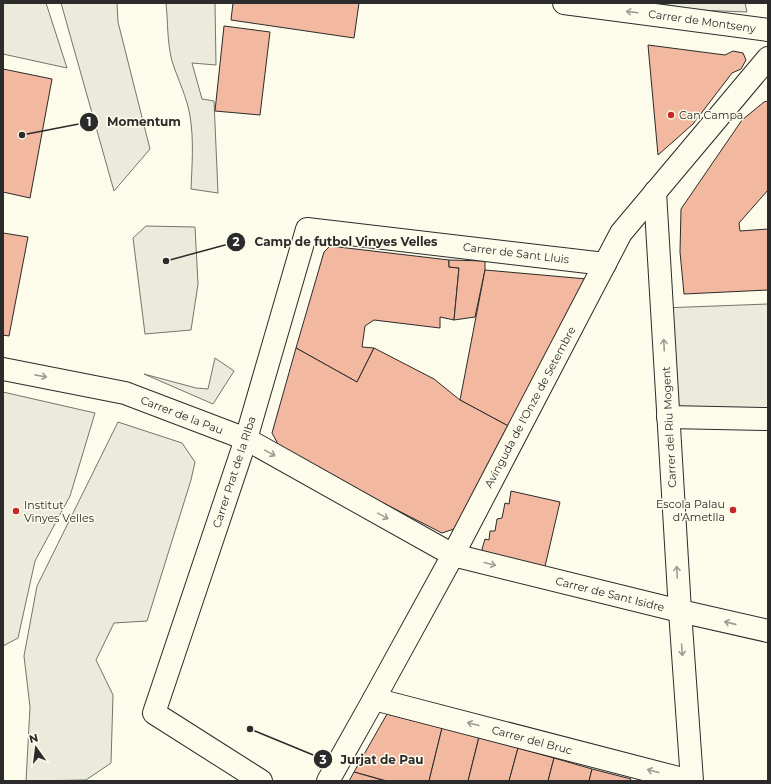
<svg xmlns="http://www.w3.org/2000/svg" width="771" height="784" viewBox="0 0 771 784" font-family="Montserrat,sans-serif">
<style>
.green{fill:#ecebdb;stroke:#74746e}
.parking{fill:#eceadb;stroke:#74746e}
.building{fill:#f2b8a0;stroke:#2b2b2b}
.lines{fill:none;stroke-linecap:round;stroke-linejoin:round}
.minor-casing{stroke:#2b2b2b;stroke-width:24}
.minor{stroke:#fdfbea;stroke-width:22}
.oneway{stroke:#9e9d94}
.poi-dot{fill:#c62828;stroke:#fdfbea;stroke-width:1.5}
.labels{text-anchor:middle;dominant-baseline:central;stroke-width:3;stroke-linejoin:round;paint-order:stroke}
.street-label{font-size:11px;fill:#2b2b2b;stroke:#fdfbea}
.poi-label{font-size:11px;fill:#2b2b2b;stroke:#fdfbea;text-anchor:start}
.leader{fill:none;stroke:#2b2b2b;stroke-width:1.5}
.callout-dot{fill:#2b2b2b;stroke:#fdfbea;stroke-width:1.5}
.mark-label{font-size:12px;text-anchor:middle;font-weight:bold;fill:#fff}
.callout-label{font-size:12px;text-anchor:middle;font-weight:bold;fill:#2b2b2b;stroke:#fdfbea;stroke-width:3;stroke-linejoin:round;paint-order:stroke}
</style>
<rect width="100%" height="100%" fill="#fdfbea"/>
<!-- green -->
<g class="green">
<polygon points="3,3 46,3 67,68 3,54"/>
<polygon points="61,3 117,3 118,22 150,149 114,191"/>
<path d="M166 3H215L216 65 192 63 202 99 214 101 218 193 191 189C192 165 194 140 190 116 187 97 178 80 172 61 167 42 168 22 166 3Z"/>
<polygon points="657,3 745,3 747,12 696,10"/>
<polygon points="146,226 195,227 198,284 191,330 145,334 133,238"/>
<polygon points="215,358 234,371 213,404 144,374 196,388 208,389"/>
<polygon points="3,392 95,413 70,496 35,561 18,638 3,646"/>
<polygon points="118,422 182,443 195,462 191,480 147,621 114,623 96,660 113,695 111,763 86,780 26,781 30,707 24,656 37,586"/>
</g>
<!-- parking -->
<polygon class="parking" points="768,304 768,419 668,417 662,308"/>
<!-- building -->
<g class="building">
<polygon points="233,3 359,3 354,38 231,20"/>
<polygon points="224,26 270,32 260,115 215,111"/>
<polygon points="648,45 725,55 733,51 743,53 746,60 741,69 732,73 693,124 658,155"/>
<polygon points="3,69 52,79 30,198 3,192"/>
<polygon points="768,101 768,190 739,223 740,231 768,229 768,290 684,294 680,252 681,209 742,120 764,102"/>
<polygon points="3,233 28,237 9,336 3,335"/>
<polygon points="330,246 449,260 449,267 459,268 454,320 440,317 440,328 374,320 365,326 362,347 374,348 357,382 296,348 324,252"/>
<polygon points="449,260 485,261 485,270 475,317 454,320 459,268 449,267"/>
<polygon points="485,270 587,279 512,428 460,400"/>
<polygon points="296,348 357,382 374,348 434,379 460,400 512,428 454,529 442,533 287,454 279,446 272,433"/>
<polygon points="511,491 560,502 543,575 486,561 482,549 485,539 489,540 490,531 495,531 497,519 502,518 505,503 509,504"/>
<polygon points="387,714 442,728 429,781 387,781 354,772"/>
<polygon points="442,728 479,737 468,781 429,781"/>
<polygon points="479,737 518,748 509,781 468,781"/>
<polygon points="518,748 554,758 548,781 509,781"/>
<polygon points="554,758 592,769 589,781 548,781"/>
<polygon points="592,769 631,779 630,781 589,781"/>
<polygon points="354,772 382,780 382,781 349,781"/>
</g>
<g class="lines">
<!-- minor casing -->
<g class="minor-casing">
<g id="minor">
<polyline points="564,3 768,30"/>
<polyline points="655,192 680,611 692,781"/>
<polyline points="3,369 125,393 246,439 453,555 680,611 768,631"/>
<polyline points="668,417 768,419"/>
<polyline points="374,699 690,781"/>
<polyline points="261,781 154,713 246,439 307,229 605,264"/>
<polyline points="328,781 374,699 453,555 621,233 768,58"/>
</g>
</g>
<!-- minor -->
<use href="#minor" class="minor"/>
</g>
<!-- one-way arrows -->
<defs><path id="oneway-shaft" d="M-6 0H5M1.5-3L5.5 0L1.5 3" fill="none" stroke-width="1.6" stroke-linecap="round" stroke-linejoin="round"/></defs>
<g class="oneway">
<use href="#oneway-shaft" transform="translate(632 12) rotate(-173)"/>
<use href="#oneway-shaft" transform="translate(664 345) rotate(-93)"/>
<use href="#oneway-shaft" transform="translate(41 376) rotate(11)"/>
<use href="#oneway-shaft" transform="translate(270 453) rotate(29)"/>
<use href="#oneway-shaft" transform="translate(383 516) rotate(29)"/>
<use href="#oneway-shaft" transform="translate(490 564) rotate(14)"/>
<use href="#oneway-shaft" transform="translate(677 572) rotate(-93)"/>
<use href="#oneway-shaft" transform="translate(730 623) rotate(-167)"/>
<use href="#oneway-shaft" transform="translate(682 650) rotate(86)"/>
<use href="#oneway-shaft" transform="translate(473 724) rotate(-165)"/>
<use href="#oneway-shaft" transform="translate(653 771) rotate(-165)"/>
</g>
<!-- markers -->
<g class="poi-dot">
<circle cx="671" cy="115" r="4"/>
<circle cx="733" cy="510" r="4"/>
<circle cx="16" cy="511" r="4"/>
</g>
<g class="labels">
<!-- street labels -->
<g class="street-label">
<text transform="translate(702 21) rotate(8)">Carrer de Montseny</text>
<text transform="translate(516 253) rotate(7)">Carrer de Sant Lluis</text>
<text transform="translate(530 407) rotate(-62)">Avinguda de l'Onze de Setembre</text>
<text transform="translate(182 415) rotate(21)">Carrer de la Pau</text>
<text transform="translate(669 427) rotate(-93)">Carrer del Riu Mogent</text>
<text transform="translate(234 472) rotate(-72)">Carrer Prat de la RIba</text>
<text transform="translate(610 594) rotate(14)">Carrer de Sant Isidre</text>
<text transform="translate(532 740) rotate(15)">Carrer del Bruc</text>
</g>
<!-- poi labels -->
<g class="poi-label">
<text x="679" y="115">Can Campa</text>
<text x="725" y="504" text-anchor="end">Escola Palau<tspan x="725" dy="13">d'Ametlla</tspan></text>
<text x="24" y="505">Institut<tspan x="24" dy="13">Vinyes Velles</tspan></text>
</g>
</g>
<!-- callouts -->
<path class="leader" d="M22 135L89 122M166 261L236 242M250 729L323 759"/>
<g class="callout-dot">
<circle cx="22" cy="135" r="4"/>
<circle cx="166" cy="261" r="4"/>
<circle cx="250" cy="729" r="4"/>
<circle cx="89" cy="122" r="10"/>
<circle cx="236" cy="242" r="10"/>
<circle cx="323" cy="759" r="10"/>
</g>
<g class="mark-label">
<text x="89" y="126">1</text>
<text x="236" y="246">2</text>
<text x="323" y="764">3</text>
</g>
<g class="callout-label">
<text x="144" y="126">Momentum</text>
<text x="346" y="246">Camp de futbol Vinyes Velles</text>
<text x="382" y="764">Jurjat de Pau</text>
</g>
<!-- border -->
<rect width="771" height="784" fill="none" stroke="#2b2b2b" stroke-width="8"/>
<!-- north arrow -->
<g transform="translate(36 748) rotate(346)" stroke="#fdfbea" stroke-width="3" paint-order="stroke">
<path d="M0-3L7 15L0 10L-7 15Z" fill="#2b2b2b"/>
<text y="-6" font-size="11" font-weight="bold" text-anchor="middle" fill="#2b2b2b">N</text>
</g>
</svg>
